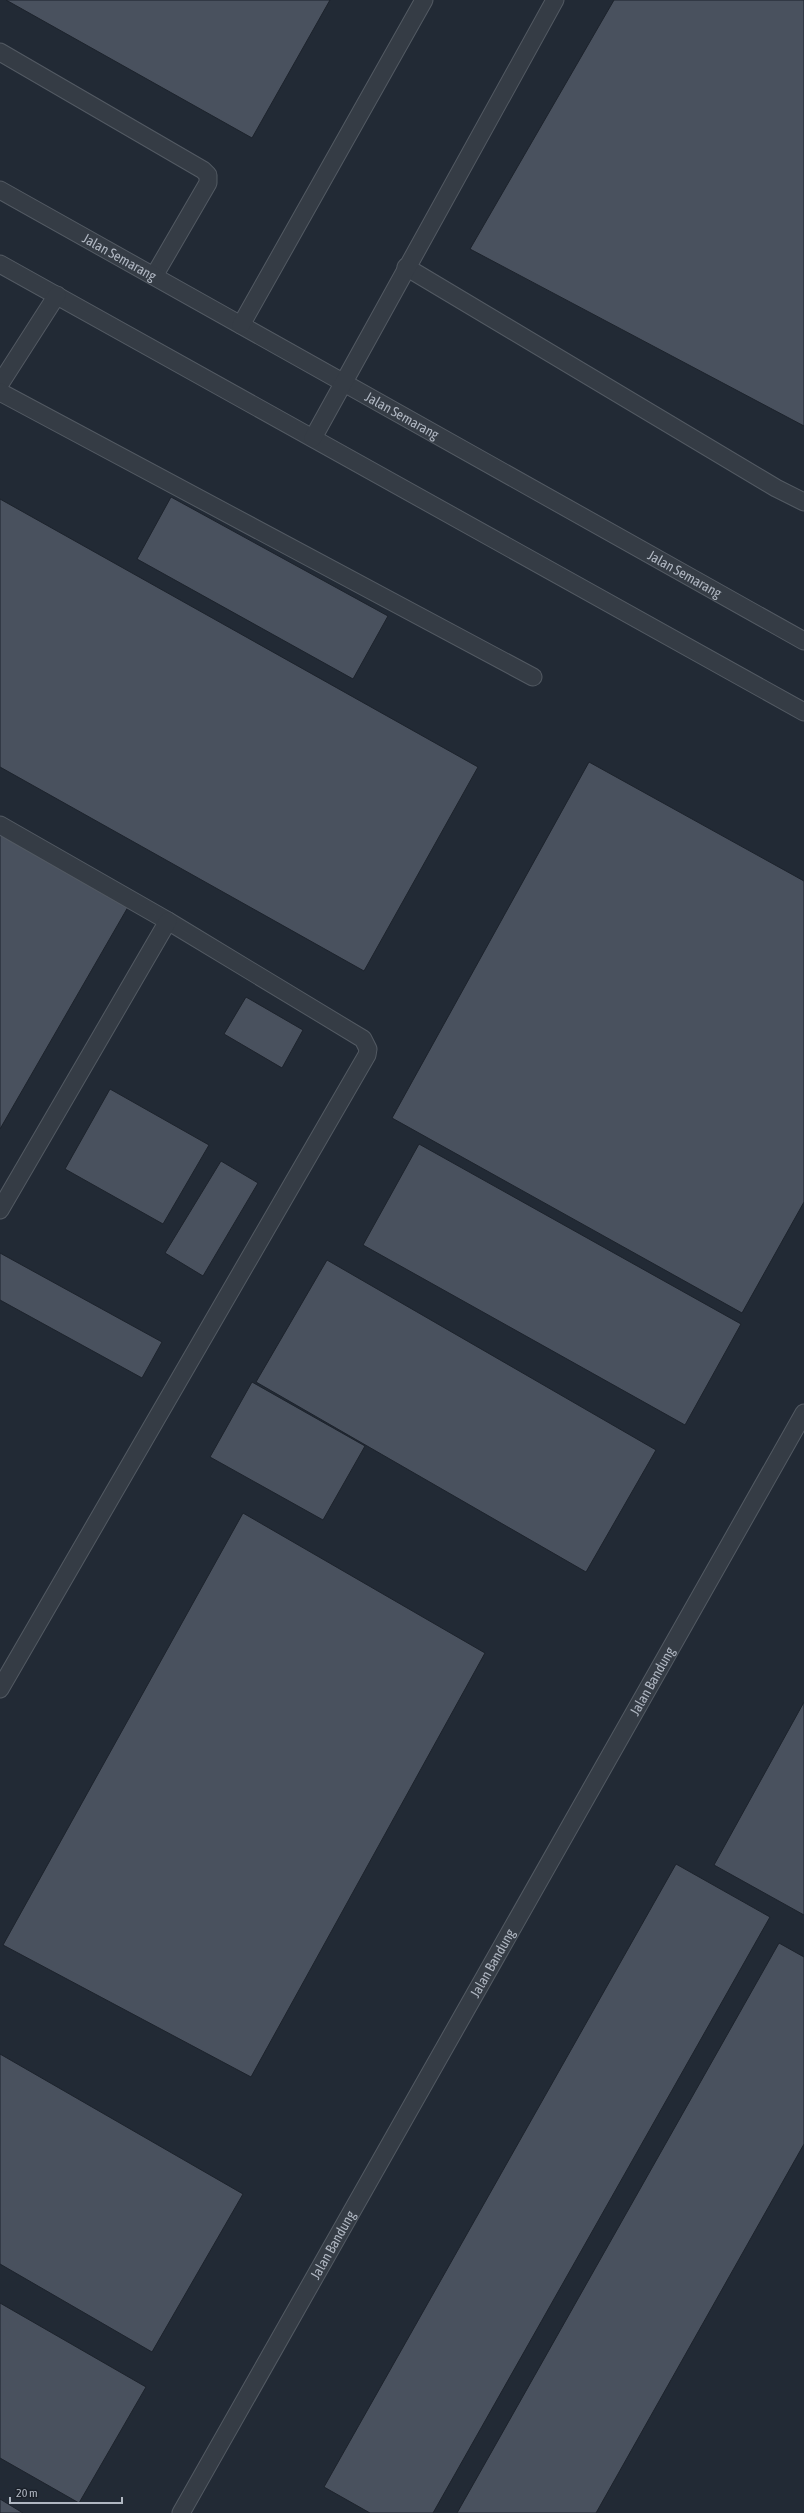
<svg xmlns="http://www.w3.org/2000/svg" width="804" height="2513" viewBox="0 0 804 2513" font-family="'Asap Condensed',sans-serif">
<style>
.building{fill:#49515e;stroke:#1d232c}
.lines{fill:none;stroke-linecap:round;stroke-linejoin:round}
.lane-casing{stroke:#535a63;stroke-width:19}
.lane{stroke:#353c45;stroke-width:17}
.labels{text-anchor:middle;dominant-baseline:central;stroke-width:3;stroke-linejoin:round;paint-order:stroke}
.street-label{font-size:14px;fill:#b0b7c2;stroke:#1b212a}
</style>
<rect width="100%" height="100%" fill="#222a35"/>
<!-- building -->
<g class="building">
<polygon points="6,0 330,0 252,138"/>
<polygon points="614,0 804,0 804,426 470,249"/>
<polygon points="171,497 388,616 353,679 137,559"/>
<polygon points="0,499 478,767 364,971 0,767"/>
<polygon points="589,762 804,881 804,1202 742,1313 392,1118"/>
<polygon points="0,834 128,907 0,1129"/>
<polygon points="246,997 303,1030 282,1068 224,1034"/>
<polygon points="110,1089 209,1145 163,1224 65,1169"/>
<polygon points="419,1144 741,1324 685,1425 363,1245"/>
<polygon points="221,1161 258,1183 203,1276 165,1253"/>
<polygon points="0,1253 162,1342 142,1378 0,1300"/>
<polygon points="327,1260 656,1450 586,1572 256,1382"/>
<polygon points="252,1382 365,1446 323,1520 210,1457"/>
<polygon points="243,1513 485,1653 251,2077 3,1945"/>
<polygon points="804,1702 804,1915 714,1865"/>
<polygon points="676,1864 770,1917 433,2513 370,2513 324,2487"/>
<polygon points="779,1943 804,1957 804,2144 596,2513 457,2513"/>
<polygon points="0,2054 243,2194 152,2352 0,2264"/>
<polygon points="0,2303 146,2387 79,2503 0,2458"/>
<polygon points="0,2499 23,2513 0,2513"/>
</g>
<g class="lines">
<!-- lane casing -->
<g class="lane-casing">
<g id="lane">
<polyline points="0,52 203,170 208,175 208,183 154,276"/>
<path id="s1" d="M0 190 804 641"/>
<polyline points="0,264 804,712"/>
<polyline points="406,267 776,488 804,502"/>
<polyline points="241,325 424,0"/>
<polyline points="0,384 57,295"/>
<polyline points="0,392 533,677"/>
<polyline points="313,438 555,0"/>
<polyline points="0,825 168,921 363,1039 368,1049 367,1055 0,1689"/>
<polyline points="0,1210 168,921"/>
<path id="s2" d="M181 2513 804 1413"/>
</g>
</g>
<!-- lane -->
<use href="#lane" class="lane"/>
</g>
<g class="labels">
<!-- street labels -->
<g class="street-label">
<text stroke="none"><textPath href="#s1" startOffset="137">Jalan Semarang</textPath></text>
<text stroke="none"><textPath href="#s1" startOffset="461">Jalan Semarang</textPath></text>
<text stroke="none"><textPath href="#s1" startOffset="785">Jalan Semarang</textPath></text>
<text stroke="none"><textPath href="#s2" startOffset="956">Jalan Bandung</textPath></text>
<text stroke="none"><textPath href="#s2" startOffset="632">Jalan Bandung</textPath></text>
<text stroke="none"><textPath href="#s2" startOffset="308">Jalan Bandung</textPath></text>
</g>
</g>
<!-- scale -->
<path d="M10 2497v6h112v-6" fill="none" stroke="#b0b7c2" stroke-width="2"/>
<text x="16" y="2497" font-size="12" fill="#b0b7c2" stroke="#1b212a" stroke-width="3" paint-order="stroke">20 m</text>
</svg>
